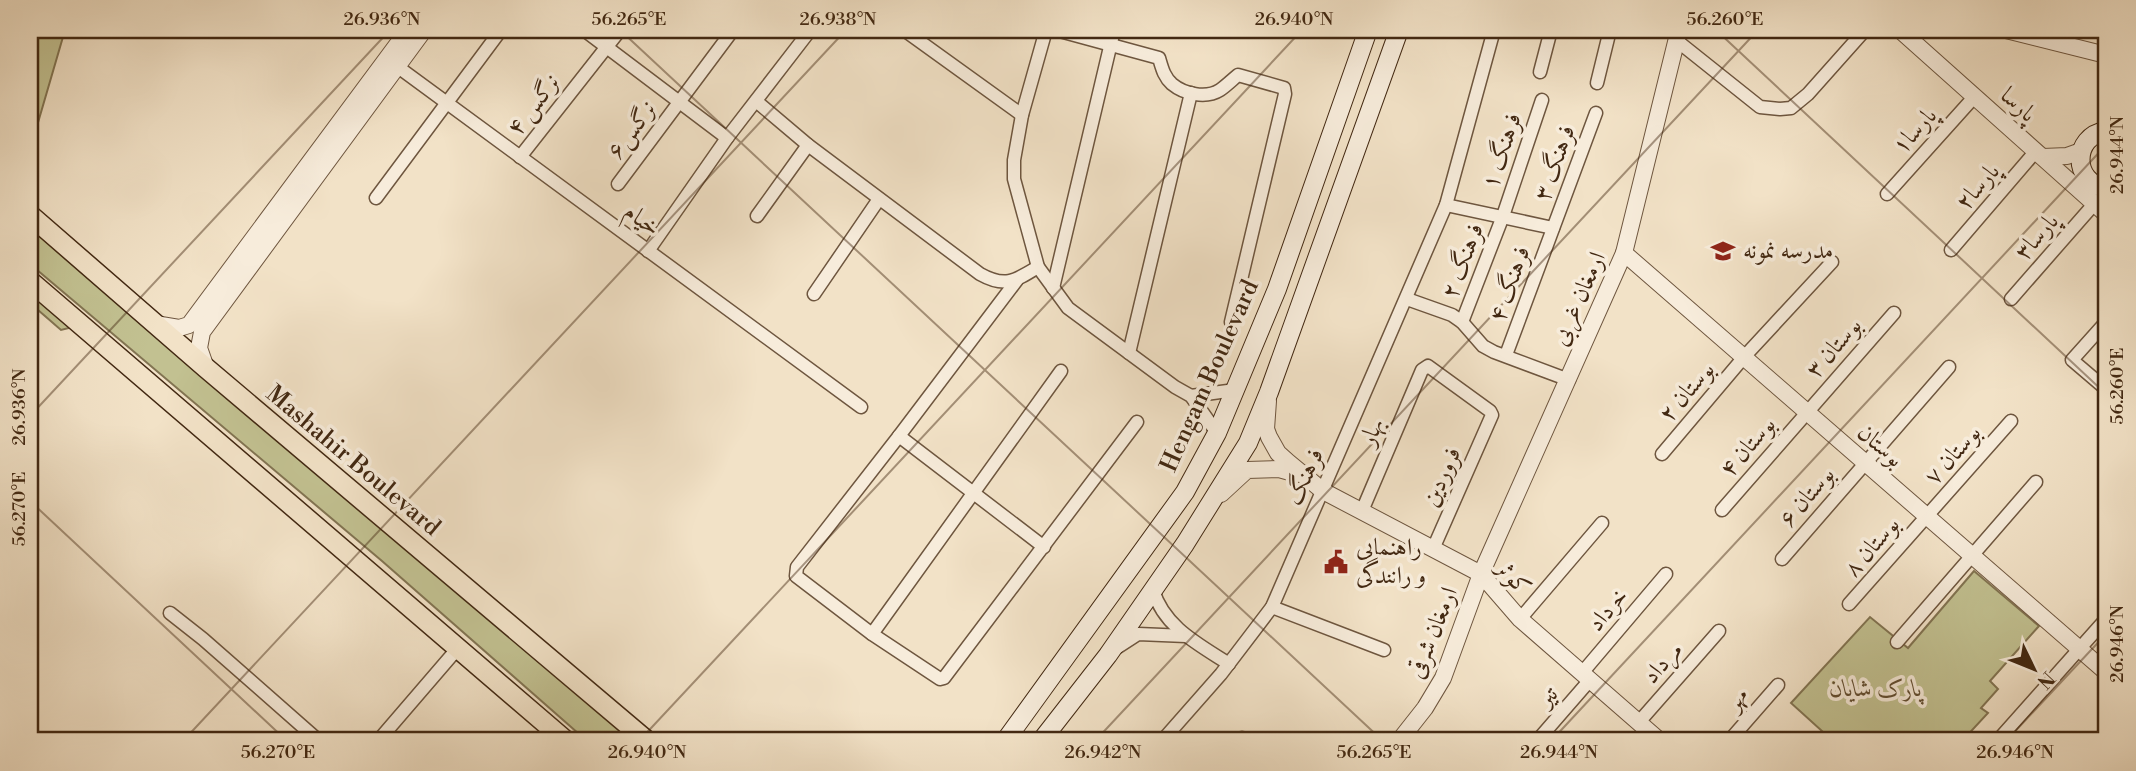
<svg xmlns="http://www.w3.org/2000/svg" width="2136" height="771" viewBox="0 0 2136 771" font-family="'Libre Bodoni',Amiri,serif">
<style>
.green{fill:#c2c191;stroke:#827452;stroke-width:2}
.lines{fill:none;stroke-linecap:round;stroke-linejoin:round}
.minor-casing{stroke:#6e563f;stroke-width:15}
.tertiary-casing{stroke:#6e563f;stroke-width:18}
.secondary-casing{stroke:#422812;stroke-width:20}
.primary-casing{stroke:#422812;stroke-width:22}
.minor{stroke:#f7ecdb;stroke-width:12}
.tertiary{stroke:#f7ecdb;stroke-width:16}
.secondary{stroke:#f7ecdb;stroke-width:18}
.primary{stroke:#f2e2c7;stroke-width:19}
.ticks{fill:none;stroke:#422812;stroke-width:2;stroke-opacity:0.45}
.labels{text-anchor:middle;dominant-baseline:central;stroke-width:7;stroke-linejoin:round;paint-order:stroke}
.street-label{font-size:24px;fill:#422812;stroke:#f7ecdb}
.poi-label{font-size:24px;fill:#422812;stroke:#f7ecdb;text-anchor:start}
.park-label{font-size:24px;font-style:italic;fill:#624e32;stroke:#f7ecdb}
.neatline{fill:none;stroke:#422812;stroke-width:2.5}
.ticks-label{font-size:18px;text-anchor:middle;fill:#422812}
</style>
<rect width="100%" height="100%" fill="#f2e2c7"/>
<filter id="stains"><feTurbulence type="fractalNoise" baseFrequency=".00286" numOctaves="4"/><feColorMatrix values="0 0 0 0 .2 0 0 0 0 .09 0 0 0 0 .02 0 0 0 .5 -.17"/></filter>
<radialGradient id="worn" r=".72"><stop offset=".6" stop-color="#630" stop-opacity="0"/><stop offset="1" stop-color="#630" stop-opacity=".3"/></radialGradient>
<!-- green -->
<g class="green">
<polygon points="30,30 65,30 30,150"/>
<polygon points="30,225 634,741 587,741 382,561 30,264"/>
<polygon points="30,292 73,327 61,330 30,303"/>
<polygon points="1974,571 2039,626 1990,681 1998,689 1981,708 1988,713 1962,741 1833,741 1791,703 1870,617 1908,648"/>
</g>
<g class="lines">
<!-- minor casing -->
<g class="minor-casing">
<g id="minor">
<polyline points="584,30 727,138"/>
<polyline points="904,30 1022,115"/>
<polyline points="1046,30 1022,115 1014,160 1014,179 1038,267 1068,308 1175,387 1191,396 1217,433"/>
<path d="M1056 30 1159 58C1162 68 1164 77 1172 84 1184 94 1206 99 1220 90 1226 86 1232 80 1238 75L1284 88 1285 94 1231 322"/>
<polyline points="1676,40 1760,107 1780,109 1791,108 1808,94 1865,30"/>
<polyline points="398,67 861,407"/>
<polyline points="1540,72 1551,30"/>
<polyline points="1597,83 1610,30"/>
<path d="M756 101 808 145 980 274C1005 288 1015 281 1038 267"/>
<polyline points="520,157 620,30"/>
<polyline points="618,184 733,30"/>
<polyline points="1887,194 1975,96"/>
<polyline points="376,198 501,30"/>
<polyline points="1446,205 1553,228"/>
<polyline points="757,216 808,145"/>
<polyline points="1951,250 2036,151"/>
<polyline points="648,251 727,138 808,33"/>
<polyline points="1017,280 899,436 797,567 796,576 872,634 940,679 944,678 1137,422"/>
<polyline points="1053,288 1114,30"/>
<polyline points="814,294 879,199"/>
<polyline points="1407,299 1452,315 1462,322 1483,346 1494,352 1569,380"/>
<polyline points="2011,299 2095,203"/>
<polyline points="1462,322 1503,216 1542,100"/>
<polyline points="2106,322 2072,360 2106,389"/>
<polyline points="1129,353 1191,93"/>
<polyline points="1506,355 1596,113"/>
<polyline points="1191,396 1235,390"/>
<polyline points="899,436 1044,547"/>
<polyline points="1662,454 1744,357 1832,262"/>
<polyline points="1722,510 1894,313"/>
<polyline points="1362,511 1422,370 1428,366 1490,411 1492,415 1433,549"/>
<polyline points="1782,559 1949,367"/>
<path d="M1153 590C1164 627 1198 644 1229 664"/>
<polyline points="1849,604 2011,421"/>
<polyline points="1272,607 1384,650"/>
<polyline points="170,613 203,639 319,741"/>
<polyline points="1520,619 1602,523"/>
<polyline points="872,634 1061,371"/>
<polyline points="1897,642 2036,482"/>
<polyline points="1118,647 1138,634 1186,636"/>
<polyline points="1582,673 1666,574"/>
<polyline points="1639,722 1719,631"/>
<polyline points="2000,738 2106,619"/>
<polyline points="378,741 458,648"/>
<polyline points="1162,741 1221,674 1272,607 1446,205 1494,30"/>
<polyline points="1239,741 1242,738"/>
<polyline points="1537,741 1590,680"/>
<polyline points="1729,741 1778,685"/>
</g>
</g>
<!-- tertiary casing -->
<g class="tertiary-casing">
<g id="tertiary">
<polyline points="1900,30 2106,214"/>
<polyline points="2006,30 2106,55"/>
<polyline points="2043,157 2067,156 2081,151"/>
<polyline points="1624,253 2106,672"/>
<polyline points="155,324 179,328 189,325 408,30"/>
<polyline points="206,368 199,348 202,332 424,30"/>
<polyline points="1268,401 1266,429 1269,437 1278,453 1288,462 1323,491 1481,574 1520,619 1660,741"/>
<polyline points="1221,494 1247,470 1279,469 1297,474"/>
<polyline points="1399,741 1425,708 1443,678 1481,574 1624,253 1679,30"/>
</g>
</g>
<!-- secondary casing -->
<g class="secondary-casing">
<g id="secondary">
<path d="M2106 131C2072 136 2072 183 2106 188"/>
<polyline points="1005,741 1185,492 1217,433 1277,289 1368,30"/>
<polyline points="1041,741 1108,655 1185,544 1248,443 1269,392 1399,30"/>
</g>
</g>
<!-- primary casing -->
<g class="primary-casing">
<g id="primary">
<polyline points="30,215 206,368 647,741"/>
<polyline points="30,281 566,741"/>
</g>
</g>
<!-- minor -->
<use href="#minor" class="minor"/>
<!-- tertiary -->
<use href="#tertiary" class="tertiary"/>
<!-- secondary -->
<use href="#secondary" class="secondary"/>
<!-- primary -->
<use href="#primary" class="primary"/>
</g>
<!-- ticks -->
<path class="ticks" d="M620 30 1383 741M1716 30 2106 394M30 416 390 30M30 501 287 741M183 741 846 30M639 741 1302 30M1095 741 1758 30M1551 741 2106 145M2006 741 2106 634"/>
<!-- icons -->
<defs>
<g id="school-bare" transform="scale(1.89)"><path d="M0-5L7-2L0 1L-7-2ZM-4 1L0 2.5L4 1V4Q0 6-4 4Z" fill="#8f2418" stroke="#f7ecdb" stroke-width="2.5" paint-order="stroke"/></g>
<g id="civic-bare" transform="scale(1.89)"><path d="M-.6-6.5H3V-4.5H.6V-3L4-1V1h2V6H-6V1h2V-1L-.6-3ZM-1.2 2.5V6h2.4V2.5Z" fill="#8f2418" stroke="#f7ecdb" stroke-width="2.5" paint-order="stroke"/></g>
</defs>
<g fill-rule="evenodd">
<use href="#school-bare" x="1723" y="251"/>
<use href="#civic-bare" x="1336" y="562"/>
</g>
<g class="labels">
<!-- street labels -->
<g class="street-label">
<text transform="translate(534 105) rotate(-52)">نرگس ۴</text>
<text transform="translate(2018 105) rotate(42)">پارسا</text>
<text transform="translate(632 130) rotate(-53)">نرگس۶</text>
<text transform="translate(1915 131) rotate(-48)">پارسا۱</text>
<text transform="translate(1502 151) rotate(-71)">فرهنگ ۱</text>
<text transform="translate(1555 163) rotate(-70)">فرهنگ ۳</text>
<text transform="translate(1978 187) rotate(-49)">پارسا۲</text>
<text transform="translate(642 220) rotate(36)">خیام</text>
<text transform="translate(2037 237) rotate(-49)">پارسا۳</text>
<text transform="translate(1463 261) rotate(-69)">فرهنگ ۲</text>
<text transform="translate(1510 284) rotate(-70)">فرهنگ ۴</text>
<text transform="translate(1579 299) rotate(-66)">ارمغان غربی</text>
<text transform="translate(1834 348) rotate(-49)">بوستان ۳</text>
<text transform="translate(1210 376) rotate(-66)">Hengam Boulevard</text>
<text transform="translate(1687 392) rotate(-49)">بوستان ۲</text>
<text transform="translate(1372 432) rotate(-67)">بهار</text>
<text transform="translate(1880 446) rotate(41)">بوستان</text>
<text transform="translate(1748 447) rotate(-49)">بوستان ۴</text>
<text transform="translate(1953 455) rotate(-48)">بوستان ۷</text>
<text transform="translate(353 461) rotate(40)">Mashahir Boulevard</text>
<text transform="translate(1305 477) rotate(-65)">فرهنگ</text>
<text transform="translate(1442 477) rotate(-66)">فروردین</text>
<text transform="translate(1807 497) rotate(-49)">بوستان ۶</text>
<text transform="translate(1872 547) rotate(-49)">بوستان ۸</text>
<text transform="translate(1513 578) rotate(47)">کوثر</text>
<text transform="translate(1608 610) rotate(-50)">خرداد</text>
<text transform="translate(1433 633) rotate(-68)">ارمغان شرقی</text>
<text transform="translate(1663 663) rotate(-48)">مرداد</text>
<text transform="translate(1548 697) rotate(-49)">تیر</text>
<text transform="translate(1737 699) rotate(-49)">مهر</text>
</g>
<!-- poi labels -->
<g class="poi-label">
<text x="1743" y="251">مدرسه نمونه</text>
<text x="1356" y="548">راهنمایی<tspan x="1356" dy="28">و رانندگی</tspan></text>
</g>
<!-- park labels -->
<g class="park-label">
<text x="1876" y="689">پارک شایان</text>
</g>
</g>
<!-- margin -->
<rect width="2136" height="771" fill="none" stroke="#f2e2c7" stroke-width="77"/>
<!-- north arrow -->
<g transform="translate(2034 669) rotate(133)" stroke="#f7ecdb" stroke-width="5" paint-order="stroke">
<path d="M0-5L12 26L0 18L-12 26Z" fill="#422812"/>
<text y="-10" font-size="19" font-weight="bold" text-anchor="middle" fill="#422812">N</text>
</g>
<rect x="38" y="38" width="2060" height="694" class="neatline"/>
<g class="ticks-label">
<text x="382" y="25">26.936°N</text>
<text x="629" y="25">56.265°E</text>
<text x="838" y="25">26.938°N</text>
<text x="1294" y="25">26.940°N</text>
<text x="1725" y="25">56.260°E</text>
<text transform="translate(2117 155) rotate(-90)" y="6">26.944°N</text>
<text transform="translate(2117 386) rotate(-90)" y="6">56.260°E</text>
<text transform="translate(19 407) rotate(-90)" y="6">26.936°N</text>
<text transform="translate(19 509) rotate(-90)" y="6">56.270°E</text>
<text transform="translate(2117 644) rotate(-90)" y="6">26.946°N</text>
<text x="278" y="758">56.270°E</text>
<text x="647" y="758">26.940°N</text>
<text x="1103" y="758">26.942°N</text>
<text x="1374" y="758">56.265°E</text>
<text x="1559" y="758">26.944°N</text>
<text x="2015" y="758">26.946°N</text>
</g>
<rect width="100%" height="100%" filter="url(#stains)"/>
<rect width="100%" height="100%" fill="url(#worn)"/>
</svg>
